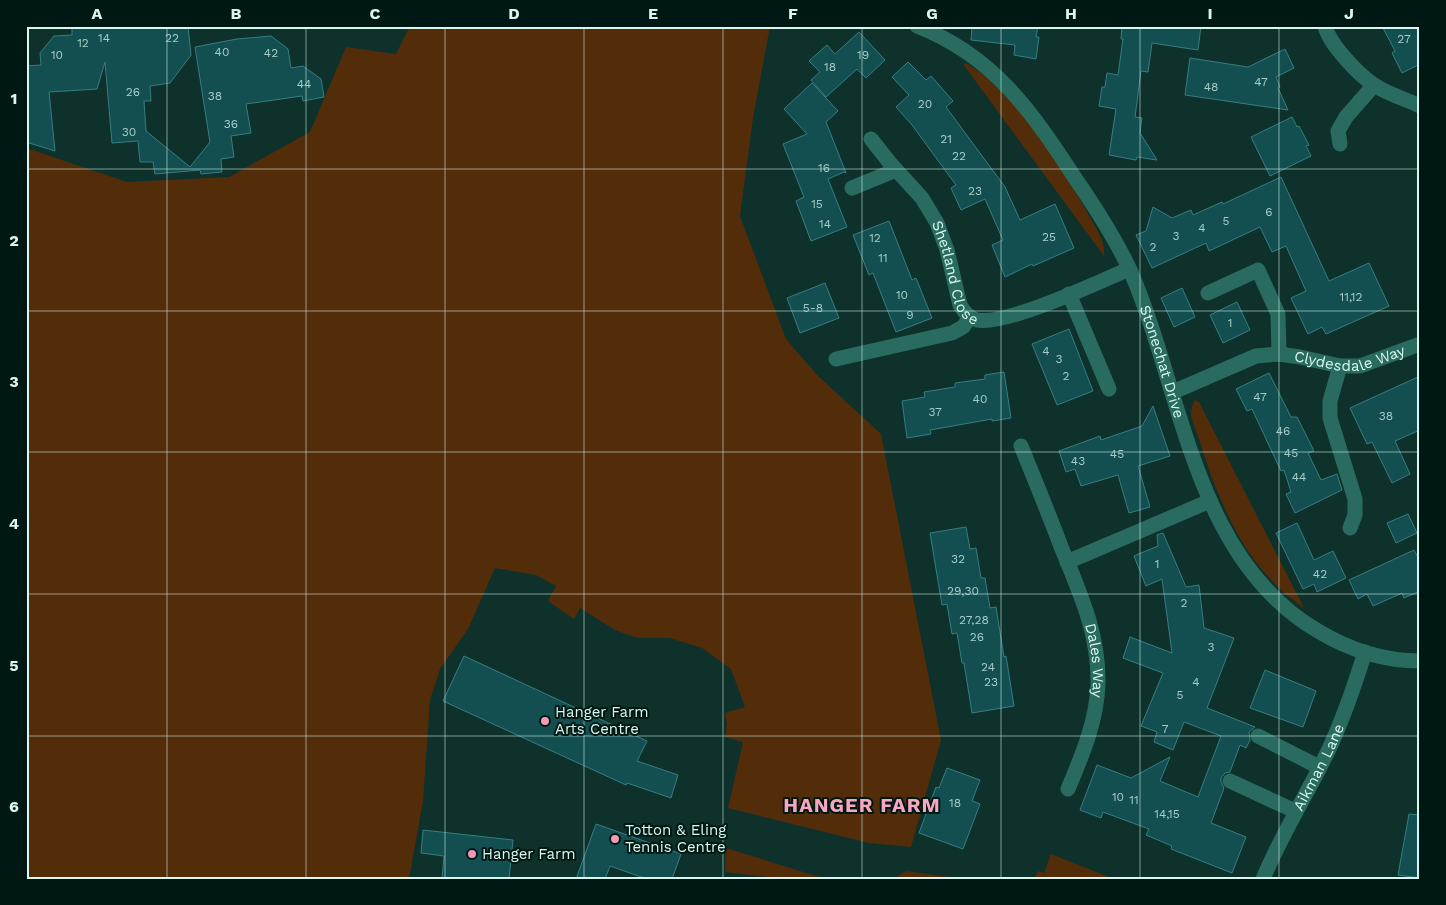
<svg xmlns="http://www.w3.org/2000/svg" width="1446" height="905" viewBox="0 0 1446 905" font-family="'Work Sans',sans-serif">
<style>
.green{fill:#532d0a}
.building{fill:#134f51;stroke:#377e81}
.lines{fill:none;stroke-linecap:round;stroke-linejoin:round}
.minor{stroke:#296c5f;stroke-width:15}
.grid{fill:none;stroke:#d7f7ef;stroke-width:1;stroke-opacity:0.55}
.poi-dot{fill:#f09ab6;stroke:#001813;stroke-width:2}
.labels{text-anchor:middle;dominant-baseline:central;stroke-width:4;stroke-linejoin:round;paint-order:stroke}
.number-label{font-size:12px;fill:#a6cdc8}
.street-label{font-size:15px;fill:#d7f7ef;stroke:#001813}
.poi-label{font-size:15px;fill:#d7f7ef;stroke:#001813;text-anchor:start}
.district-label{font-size:20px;font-weight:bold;letter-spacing:1px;fill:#f7a7c1;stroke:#001813}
.neatline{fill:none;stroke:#d7f7ef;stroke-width:2}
.grid-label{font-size:16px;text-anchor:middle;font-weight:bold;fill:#d7f7ef}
</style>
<rect width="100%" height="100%" fill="#0e312b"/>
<!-- green -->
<g class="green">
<polygon points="410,26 770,26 753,118 740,216 786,339 817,375 881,434 941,740 911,847 869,843 728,808 743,742 725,737 727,724 725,713 745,707 731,669 702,648 670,638 637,638 615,630 580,608 574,619 548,601 556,586 536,575 495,568 468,629 440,669 430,700 423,801 409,879 26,879 26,148 127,182 229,177 310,132 346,47 396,54"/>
<path d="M966 63C1016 93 1057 160 1086 210 1093 224 1106 240 1104 256L963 64Z"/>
<path d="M1195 400 1199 402 1304 608C1286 596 1272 582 1259 566 1231 531 1212 482 1199 439 1196 431 1192 422 1191 414 1191 408 1193 404 1195 400Z"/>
<polygon points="726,848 826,879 786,879 725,872"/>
<polygon points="1051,854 1114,879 1034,879 1038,871 1044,873"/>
<polygon points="906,871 963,879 897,879 899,875"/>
</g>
<!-- building -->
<g class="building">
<polygon points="72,26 188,26 191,55 170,83 150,86 151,101 144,101 146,131 190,167 210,142 195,47 237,39 271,36 288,49 291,68 303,66 321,79 324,97 303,101 302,96 246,104 251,133 231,136 234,157 221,159 222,172 201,174 200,170 155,174 153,162 140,162 138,141 112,143 105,62 97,89 49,92 55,151 26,142 26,66 41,65 40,53 54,36 72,35"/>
<polygon points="972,26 1038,26 1036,37 1039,37 1036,59 1014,55 1015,45 971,40"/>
<polygon points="1122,26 1201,26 1198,50 1152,43 1148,72 1141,71 1135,117 1142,118 1140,133 1157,160 1137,157 1136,160 1109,155 1116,109 1099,106 1102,87 1105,87 1107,73 1118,75 1123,39 1121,39"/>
<polygon points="1382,26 1420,26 1420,64 1402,73 1392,53 1395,51"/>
<polygon points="859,32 885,60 866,78 857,69 826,97 811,80 820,72 809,61 827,45 835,54"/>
<polygon points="1285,49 1294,68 1276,77 1280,87 1278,88 1288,110 1185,95 1190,58 1248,67"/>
<polygon points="908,62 926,80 931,76 953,101 946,107 1005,187 1020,220 1055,204 1074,248 1033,266 1032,264 1005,277 992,245 1003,240 985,199 961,210 951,188 956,185 912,125 896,107 909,95 892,77"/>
<polygon points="812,83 838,111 826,122 846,173 844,172 828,179 847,227 811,241 796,201 804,197 783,144 807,134 784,109"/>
<polygon points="1292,117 1297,127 1299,126 1309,145 1306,146 1311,156 1270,176 1251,137"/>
<polygon points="1281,177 1329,281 1369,263 1389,306 1326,334 1322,327 1308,334 1291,298 1306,291 1286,246 1272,252 1260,227 1209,251 1206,243 1152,268 1136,235 1146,231 1153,207 1172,218 1191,210 1193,215 1222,202 1223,204"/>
<polygon points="889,221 912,280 916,278 932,318 896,332 873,273 869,275 853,235"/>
<polygon points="825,283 839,318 800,333 787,298"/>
<polygon points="1182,288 1195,317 1174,327 1161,298"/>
<polygon points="1237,302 1250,330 1223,343 1210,315"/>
<polygon points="1069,329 1093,391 1057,405 1032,344"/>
<polygon points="1004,372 1011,418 992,421 992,419 930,430 931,434 907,438 902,401 925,397 924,392 955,387 955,383 985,379 985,375"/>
<polygon points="1269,373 1291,417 1297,417 1314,451 1308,453 1321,480 1337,474 1342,490 1295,513 1286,494 1291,492 1284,470 1281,471 1252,409 1247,411 1236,389"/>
<polygon points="1420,376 1420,430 1395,441 1410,474 1392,483 1372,442 1367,444 1350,408"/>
<polygon points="1153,406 1170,456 1138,466 1150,507 1129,513 1118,475 1081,486 1075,469 1066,472 1059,451 1100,436 1101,440 1142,426"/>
<polygon points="1408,514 1417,533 1396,543 1387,523"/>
<polygon points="1297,523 1314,560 1333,551 1346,578 1317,592 1314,584 1303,589 1276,533"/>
<polygon points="966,527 970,549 976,548 981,578 985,578 990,608 996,607 1004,657 1006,656 1014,706 972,713 964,663 962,663 957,633 952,634 947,604 942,605 930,533"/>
<polygon points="1163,533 1186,587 1199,585 1204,628 1234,638 1207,708 1255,727 1249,732 1250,740 1246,748 1240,745 1230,772 1225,773 1221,778 1221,782 1224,788 1211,823 1246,837 1232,873 1171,849 1172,846 1146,835 1149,829 1103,812 1101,818 1080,810 1097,765 1131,778 1170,757 1160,781 1198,797 1221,736 1184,722 1173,750 1154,742 1157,732 1141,726 1163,673 1123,658 1130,637 1172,653 1162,579 1146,586 1134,556 1158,546 1157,535"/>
<polygon points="1414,550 1420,561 1420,591 1404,598 1402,593 1373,606 1367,594 1358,599 1349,580"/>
<polygon points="464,656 647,741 637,761 678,775 671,798 627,783 626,785 443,701"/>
<polygon points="1265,670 1316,691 1303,727 1250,708"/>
<polygon points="947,768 980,780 972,801 980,804 963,849 919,833 936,787 939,788"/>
<polygon points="1409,814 1420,815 1420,878 1398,875"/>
<polygon points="596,824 681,854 672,879 647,879 610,866 605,879 576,879"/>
<polygon points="423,830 513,840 509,879 442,879 444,856 421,853"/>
</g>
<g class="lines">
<!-- minor -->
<g class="minor">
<path id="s1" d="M917 26C994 56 1032 112 1075 178 1095 207 1115 238 1130 270 1183 391 1193 558 1318 631 1348 649 1384 661 1420 661"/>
<path d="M1325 26C1329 44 1359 75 1374 85 1388 94 1405 99 1420 106"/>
<path id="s2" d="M871 139 890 163 922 198 937 223 947 250 960 305C964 312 969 318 977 320 1006 326 1099 282 1129 269"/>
<polyline points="1340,144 1338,131 1346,117 1374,85"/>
<polyline points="852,188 896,170"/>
<polyline points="1208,293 1258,270 1278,314 1279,354"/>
<polyline points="1069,294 1109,389"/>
<polyline points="836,359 952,333 963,327 970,317"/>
<polyline points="1340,366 1330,401 1330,418 1355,499 1355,515 1350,528"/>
<path id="s3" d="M1173 392 1256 356 1279 354 1300 357 1340 366H1360L1420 344"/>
<path id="s4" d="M1021 446C1035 480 1049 515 1062 549 1080 593 1099 634 1098 684 1097 720 1082 756 1068 789"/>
<polyline points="1067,562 1210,501"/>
<polyline points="1258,736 1319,767"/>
<polyline points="1230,781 1295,811"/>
<path id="s5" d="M1263 879C1282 833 1308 793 1329 749 1344 717 1355 684 1365 652"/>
</g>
</g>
<!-- grid -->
<path class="grid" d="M167 26V879M306 26V879M445 26V879M584 26V879M723 26V879M862 26V879M1001 26V879M1140 26V879M1279 26V879M26 169H1420M26 311H1420M26 452H1420M26 594H1420M26 736H1420"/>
<!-- markers -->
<g class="poi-dot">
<circle cx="545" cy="721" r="5"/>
<circle cx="615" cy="839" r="5"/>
<circle cx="472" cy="854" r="5"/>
</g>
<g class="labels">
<!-- number labels -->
<g class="number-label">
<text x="104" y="38">14</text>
<text x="172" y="38">22</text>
<text x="1404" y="39">27</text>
<text x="83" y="43">12</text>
<text x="222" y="52">40</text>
<text x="271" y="53">42</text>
<text x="57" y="55">10</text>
<text x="863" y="55">19</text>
<text x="830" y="67">18</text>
<text x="1261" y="82">47</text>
<text x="304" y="84">44</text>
<text x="1211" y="87">48</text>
<text x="133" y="92">26</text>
<text x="215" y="96">38</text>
<text x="925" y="104">20</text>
<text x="231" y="124">36</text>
<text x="129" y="132">30</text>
<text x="946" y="139">21</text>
<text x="959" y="156">22</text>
<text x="824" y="168">16</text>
<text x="975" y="191">23</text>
<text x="817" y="204">15</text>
<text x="1269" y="212">6</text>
<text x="1226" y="221">5</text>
<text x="825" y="224">14</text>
<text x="1202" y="228">4</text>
<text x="1176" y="236">3</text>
<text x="1049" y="237">25</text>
<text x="875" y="238">12</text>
<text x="1153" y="247">2</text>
<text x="883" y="258">11</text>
<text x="902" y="295">10</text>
<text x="1351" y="297">11,12</text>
<text x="813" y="308">5-8</text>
<text x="910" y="315">9</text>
<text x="1230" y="323">1</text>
<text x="1046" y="351">4</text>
<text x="1059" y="359">3</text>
<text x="1066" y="376">2</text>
<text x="1260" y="397">47</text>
<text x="980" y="399">40</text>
<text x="935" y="412">37</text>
<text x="1386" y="416">38</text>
<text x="1283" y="431">46</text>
<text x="1291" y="453">45</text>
<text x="1117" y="454">45</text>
<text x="1078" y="461">43</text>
<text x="1299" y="477">44</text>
<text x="958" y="559">32</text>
<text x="1157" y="564">1</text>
<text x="1320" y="574">42</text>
<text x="963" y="591">29,30</text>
<text x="1184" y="603">2</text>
<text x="974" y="620">27,28</text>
<text x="977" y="637">26</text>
<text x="1211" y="647">3</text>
<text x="988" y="667">24</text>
<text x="991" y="682">23</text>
<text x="1196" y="682">4</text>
<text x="1180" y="695">5</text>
<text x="1165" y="729">7</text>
<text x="1118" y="797">10</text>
<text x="1134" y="800">11</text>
<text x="955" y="803">18</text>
<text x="1167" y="814">14,15</text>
</g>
<!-- street labels -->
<g class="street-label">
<text stroke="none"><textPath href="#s2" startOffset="161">Shetland Close</textPath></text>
<text stroke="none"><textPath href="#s3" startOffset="186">Clydesdale Way</textPath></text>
<text stroke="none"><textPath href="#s1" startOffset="428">Stonechat Drive</textPath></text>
<text stroke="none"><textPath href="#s4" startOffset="228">Dales Way</textPath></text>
<text stroke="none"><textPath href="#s5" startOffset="125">Aikman Lane</textPath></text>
</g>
<!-- poi labels -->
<g class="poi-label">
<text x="555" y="712">Hanger Farm<tspan x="555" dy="17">Arts Centre</tspan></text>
<text x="625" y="830">Totton &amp; Eling<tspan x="625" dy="17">Tennis Centre</tspan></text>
<text x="482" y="854">Hanger Farm</text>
</g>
<!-- district labels -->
<g class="district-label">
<text x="862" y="805">HANGER FARM</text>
</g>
</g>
<!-- border -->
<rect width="1446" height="905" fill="none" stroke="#001813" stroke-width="55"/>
<rect x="28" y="28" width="1390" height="850" class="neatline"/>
<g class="grid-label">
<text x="97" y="19">A</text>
<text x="236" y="19">B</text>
<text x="375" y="19">C</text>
<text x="514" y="19">D</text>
<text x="653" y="19">E</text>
<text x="793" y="19">F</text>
<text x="932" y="19">G</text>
<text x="1071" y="19">H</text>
<text x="1210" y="19">I</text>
<text x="1349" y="19">J</text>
<text x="14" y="104">1</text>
<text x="14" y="246">2</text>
<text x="14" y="387">3</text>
<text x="14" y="529">4</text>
<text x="14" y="671">5</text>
<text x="14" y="812">6</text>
</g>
</svg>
